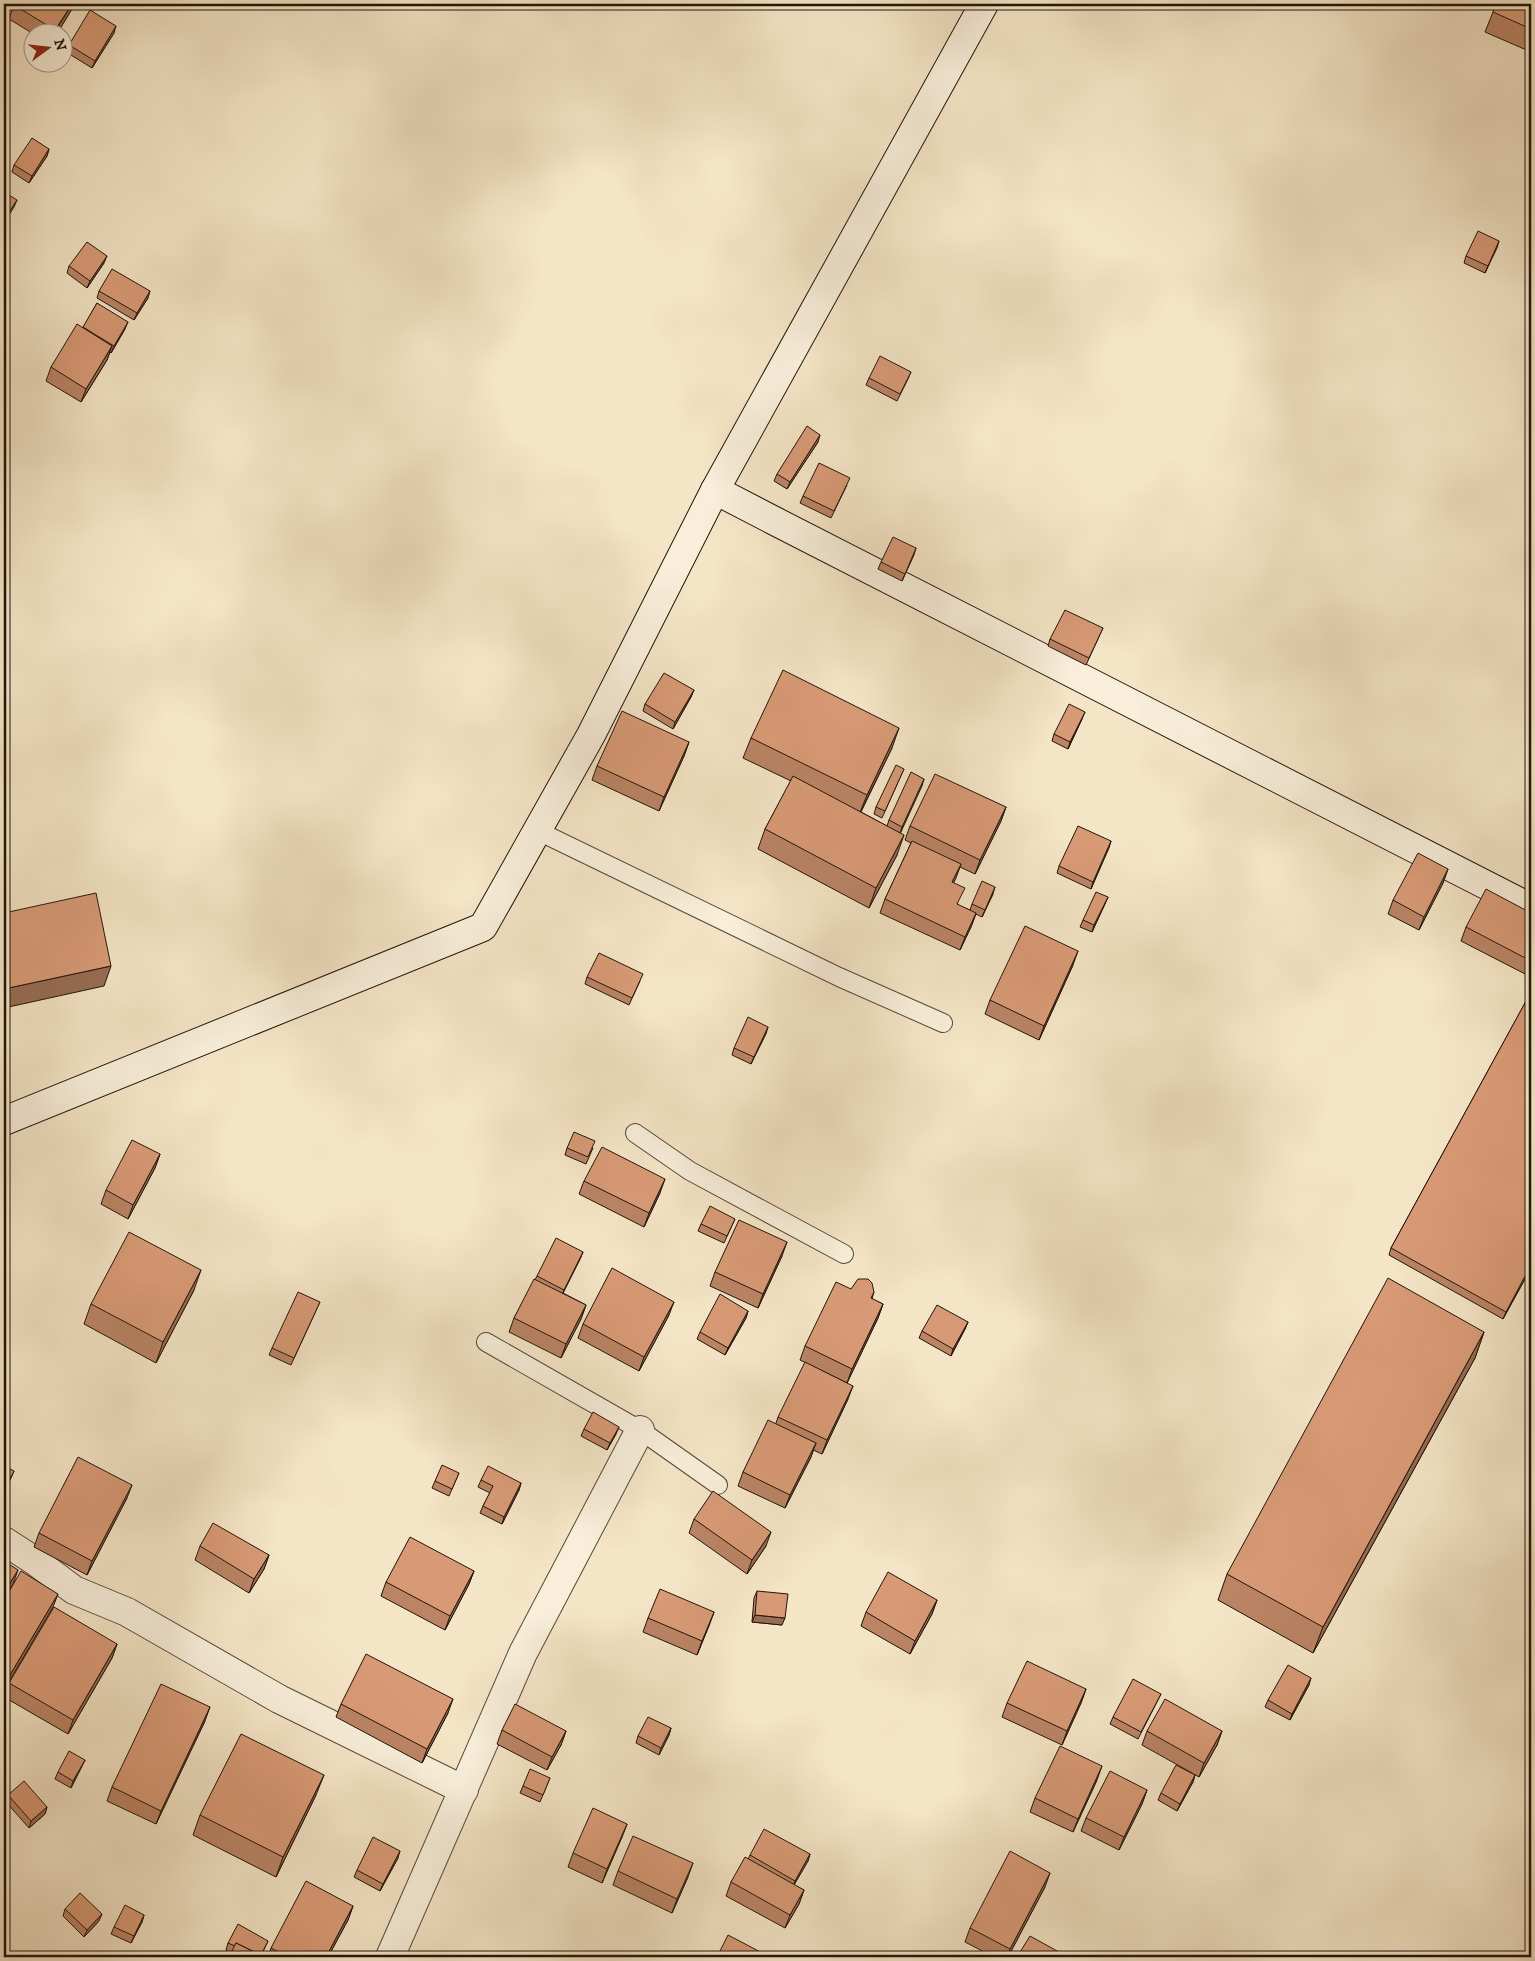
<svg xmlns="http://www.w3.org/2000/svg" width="1535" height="1961" viewBox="0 0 1535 1961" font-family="'IM FELL DW Pica',serif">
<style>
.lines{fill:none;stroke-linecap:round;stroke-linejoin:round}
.lane-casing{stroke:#564839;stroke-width:20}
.street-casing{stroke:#564839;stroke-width:30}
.secondary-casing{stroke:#22140a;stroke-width:30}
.lane{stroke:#f8eeda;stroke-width:18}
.street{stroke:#f8eeda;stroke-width:28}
.secondary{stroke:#f8eeda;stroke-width:28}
.wall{fill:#ba8465;stroke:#22140a}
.shaded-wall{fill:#976c53;stroke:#22140a}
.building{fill:#d89a76;stroke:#22140a}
</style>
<rect width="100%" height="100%" fill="#f4e5c6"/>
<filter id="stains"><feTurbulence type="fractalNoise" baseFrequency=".004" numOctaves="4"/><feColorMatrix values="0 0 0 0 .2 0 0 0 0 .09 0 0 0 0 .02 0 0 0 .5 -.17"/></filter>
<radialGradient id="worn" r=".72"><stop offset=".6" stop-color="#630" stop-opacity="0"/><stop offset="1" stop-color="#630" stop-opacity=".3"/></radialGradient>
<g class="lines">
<!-- lane casing -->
<g class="lane-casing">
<g id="lane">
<polyline points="538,831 839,977 943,1023"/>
<polyline points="635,1133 690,1171 844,1254"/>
<polyline points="486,1342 640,1430 718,1485"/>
</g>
</g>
<!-- street casing -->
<g class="street-casing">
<g id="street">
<polyline points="4,1541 35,1561 74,1590 127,1612 279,1699 464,1790"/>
<polyline points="390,1957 523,1653 640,1430"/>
</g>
</g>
<!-- secondary casing -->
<g class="secondary-casing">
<g id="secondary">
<path d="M715 490C986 631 1258 770 1531 908"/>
<polyline points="4,1121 483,927 591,735 715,490 984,4"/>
</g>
</g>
<!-- lane -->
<use href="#lane" class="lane"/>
<!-- street -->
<use href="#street" class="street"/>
<!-- secondary -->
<use href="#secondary" class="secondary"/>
</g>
<!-- wall -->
<g class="wall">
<polygon points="75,4 58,32 32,33 9,19 14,5"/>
<polygon points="1531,4 1531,52 1485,32 1493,12"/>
<polygon points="114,33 92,68 66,52 69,45"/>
<polygon points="49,149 47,156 29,183 12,172 14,165"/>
<polygon points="1499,241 1485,273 1464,263 1466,256"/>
<polygon points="104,263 87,288 67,273 69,266"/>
<polygon points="99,291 148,298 134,320 97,298"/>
<polygon points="97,303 125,329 111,353 110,352 107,360 81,402 46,381 51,367 83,328"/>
<polygon points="911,372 908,379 897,401 866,385 869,378"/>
<polygon points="818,442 787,489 774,481 777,474"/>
<polygon points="847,485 831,518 800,503 803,496"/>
<polygon points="916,548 902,581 878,569 881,562"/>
<polygon points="1103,628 1086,665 1048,646 1050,639"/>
<polygon points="694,690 691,697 673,729 643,711 645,704"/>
<polygon points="1082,719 1068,749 1052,741 1054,734"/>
<polygon points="751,738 892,748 861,812 887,826 889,820 924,779 900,833 897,855 869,908 758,849 765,829 791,781 743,758"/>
<polygon points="689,742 684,756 659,811 592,780 597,766"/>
<polygon points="904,769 882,818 874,814 876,807"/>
<polygon points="1006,807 1001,821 975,874 960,867 953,883 958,905 970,910 972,904 993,894 982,917 976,914 971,927 960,950 880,913 885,899 911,843 905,840 910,826"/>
<polygon points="1111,841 1091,889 1057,873 1059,866"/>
<polygon points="1448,869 1443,883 1419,930 1388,914 1393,900"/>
<polygon points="1108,897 1092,932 1080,927 1083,920"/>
<polygon points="1531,913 1531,977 1461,941 1466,927"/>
<polygon points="1073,965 1039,1040 985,1014 990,1000"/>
<polygon points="587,977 640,981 629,1005 585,984"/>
<polygon points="1531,992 1531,1268 1503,1319 1389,1255 1391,1248"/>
<polygon points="768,1027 751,1064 732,1055 734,1048"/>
<polygon points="567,1148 593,1148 586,1164 565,1155"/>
<polygon points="160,1154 155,1168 128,1219 101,1204 106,1190"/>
<polygon points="584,1181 660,1193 644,1227 579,1194"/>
<polygon points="735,1219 724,1243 698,1231 701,1224"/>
<polygon points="583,1252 580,1259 563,1293 586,1305 581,1319 561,1358 509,1332 514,1318 537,1276"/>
<polygon points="782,1256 758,1308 710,1286 715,1272"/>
<polygon points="851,1289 874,1292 872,1299 883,1304 878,1318 847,1383 800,1360 805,1346"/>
<polygon points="194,1290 156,1363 84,1324 91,1304"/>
<polygon points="320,1302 291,1365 269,1355 272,1348"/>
<polygon points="748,1311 746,1318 725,1355 697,1339 700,1332"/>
<polygon points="669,1315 639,1371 578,1338 583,1324"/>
<polygon points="968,1322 965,1329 951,1356 919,1338 922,1331"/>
<polygon points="1484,1332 1475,1358 1313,1653 1218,1600 1227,1574"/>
<polygon points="848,1399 822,1454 813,1450 811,1457 785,1508 738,1486 743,1472 776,1423 778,1417"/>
<polygon points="584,1429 616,1434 607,1450 581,1436"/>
<polygon points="459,1473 449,1496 432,1488 435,1481"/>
<polygon points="481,1480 521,1483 519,1490 502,1524 480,1513 483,1506 490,1493 478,1487"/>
<polygon points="127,1498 87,1575 34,1547 39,1533"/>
<polygon points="694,1519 766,1546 747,1574 689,1533"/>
<polygon points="200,1546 269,1555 264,1569 249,1593 195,1560"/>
<polygon points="474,1571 469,1584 445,1630 381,1596 386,1582"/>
<polygon points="757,1591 782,1625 752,1622 754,1598"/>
<polygon points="937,1600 932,1614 910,1654 861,1626 866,1612"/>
<polygon points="714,1612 697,1655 643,1632 648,1618"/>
<polygon points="117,1644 112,1658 68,1734 4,1697 9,1683"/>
<polygon points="1309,1685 1290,1720 1265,1707 1268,1700"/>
<polygon points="1086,1689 1081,1703 1062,1745 1002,1717 1007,1703"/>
<polygon points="1161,1694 1158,1700 1138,1739 1110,1724 1113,1717"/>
<polygon points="341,1704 448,1713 422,1763 336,1717"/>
<polygon points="205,1721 156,1824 107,1801 112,1787"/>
<polygon points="671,1728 669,1735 659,1755 636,1743 638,1736"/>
<polygon points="502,1730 566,1731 561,1745 547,1770 497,1744"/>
<polygon points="1147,1731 1222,1731 1217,1745 1199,1777 1142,1745"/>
<polygon points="85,1760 71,1788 55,1779 58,1772"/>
<polygon points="1195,1775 1193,1782 1177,1811 1158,1800 1161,1793"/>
<polygon points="550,1778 540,1802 520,1793 523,1786"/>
<polygon points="1097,1780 1073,1832 1030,1812 1035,1798"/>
<polygon points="1147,1790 1142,1804 1119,1850 1081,1831 1086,1818"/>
<polygon points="8,1795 47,1807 45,1814 29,1828 6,1802"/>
<polygon points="316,1795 276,1877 193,1835 200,1815"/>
<polygon points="627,1824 622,1837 602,1883 568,1867 573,1853"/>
<polygon points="810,1854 808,1861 794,1885 804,1890 799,1904 785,1928 726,1896 731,1882 748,1859 750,1855"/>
<polygon points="398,1858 380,1891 354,1877 357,1870"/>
<polygon points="618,1871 688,1877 672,1913 613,1885"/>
<polygon points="1045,1887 1008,1957 994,1957 965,1942 970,1928"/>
<polygon points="353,1906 348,1920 328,1957 268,1957 271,1948"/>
<polygon points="65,1909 99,1921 84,1937 63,1916"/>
<polygon points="144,1915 142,1922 131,1943 111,1934 114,1927"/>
<polygon points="268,1941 261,1956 231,1953 226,1950 228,1943"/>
</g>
<!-- shaded-wall -->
<g class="shaded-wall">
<polygon points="72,4 75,4 58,32 55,32"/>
<polygon points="116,26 114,33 92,68 95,61"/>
<polygon points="49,149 47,156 29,183 32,176"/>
<polygon points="17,200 14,207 4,223 4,220"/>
<polygon points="1499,241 1497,248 1485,273 1488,266"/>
<polygon points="107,256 104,263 87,288 90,281"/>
<polygon points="150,291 148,298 134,320 137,313"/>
<polygon points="128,322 125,329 111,353 114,346"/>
<polygon points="112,346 107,360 81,402 86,389"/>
<polygon points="820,435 818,442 787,489 790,482"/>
<polygon points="916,548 914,555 902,581 905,574"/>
<polygon points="694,690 691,697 673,729 675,722"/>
<polygon points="1085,712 1082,719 1068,749 1070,742"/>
<polygon points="899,728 892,748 859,815 867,795"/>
<polygon points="689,742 684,756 659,811 664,797"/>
<polygon points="924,779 922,786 900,834 902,827"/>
<polygon points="1006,807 1001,821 975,874 980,860"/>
<polygon points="904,835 897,855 869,908 876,888"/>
<polygon points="1111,841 1109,848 1091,889 1093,882"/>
<polygon points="961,864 956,878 947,896 952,882"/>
<polygon points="1448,869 1443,883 1419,930 1424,917"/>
<polygon points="995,887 993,894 982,917 985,910"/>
<polygon points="1108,897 1105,904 1092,932 1094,925"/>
<polygon points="976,913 971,927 960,950 965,937"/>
<polygon points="1078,951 1073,965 1039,1040 1044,1026"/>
<polygon points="111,966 104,986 4,1008 4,989"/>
<polygon points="768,1027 766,1034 751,1064 754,1057"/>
<polygon points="160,1154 155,1168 128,1219 133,1205"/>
<polygon points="665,1179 660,1193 644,1227 649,1213"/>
<polygon points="787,1242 782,1256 758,1308 763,1294"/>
<polygon points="583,1252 580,1259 561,1297 564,1290"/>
<polygon points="1531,1265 1531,1268 1503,1319 1506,1312"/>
<polygon points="201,1270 194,1290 156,1363 163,1342"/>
<polygon points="674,1302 669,1315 639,1371 644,1357"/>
<polygon points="883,1304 878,1318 847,1383 852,1369"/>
<polygon points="586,1305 581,1319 561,1358 566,1344"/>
<polygon points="748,1311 746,1318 725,1355 728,1348"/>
<polygon points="968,1322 965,1329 951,1356 953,1349"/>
<polygon points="1484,1332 1475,1358 1313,1653 1323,1627"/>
<polygon points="853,1386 848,1399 822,1454 827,1440"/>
<polygon points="619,1427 616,1434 607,1450 610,1443"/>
<polygon points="816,1443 811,1457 785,1508 790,1495"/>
<polygon points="14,1471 11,1478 4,1493 4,1491"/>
<polygon points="521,1483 519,1490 502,1524 504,1517"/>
<polygon points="132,1485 127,1498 87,1575 92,1561"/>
<polygon points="771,1532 766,1546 747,1574 752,1560"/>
<polygon points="269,1555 264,1569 249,1593 254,1579"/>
<polygon points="18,1570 13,1584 4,1599 4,1593"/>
<polygon points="474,1571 469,1584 445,1630 450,1616"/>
<polygon points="58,1594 53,1607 4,1690 4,1685"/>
<polygon points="937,1600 932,1614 910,1654 915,1641"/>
<polygon points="714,1612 709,1626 697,1655 702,1641"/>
<polygon points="755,1615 785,1618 782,1625 752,1622"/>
<polygon points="117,1644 112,1658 68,1734 73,1720"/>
<polygon points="1311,1678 1309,1685 1290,1720 1292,1714"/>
<polygon points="1086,1689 1081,1703 1062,1745 1067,1731"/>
<polygon points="453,1699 448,1713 422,1763 427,1749"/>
<polygon points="210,1707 205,1721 156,1824 161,1811"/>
<polygon points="671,1728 669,1735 659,1755 661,1748"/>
<polygon points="566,1731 561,1745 547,1770 552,1757"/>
<polygon points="1222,1731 1217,1745 1199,1777 1204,1763"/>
<polygon points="85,1760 71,1788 73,1781"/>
<polygon points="1102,1766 1097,1780 1073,1832 1078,1819"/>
<polygon points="324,1775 316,1795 276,1877 283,1857"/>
<polygon points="1195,1775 1193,1782 1177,1811 1180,1804"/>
<polygon points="1147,1790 1142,1804 1119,1850 1124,1837"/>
<polygon points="47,1807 45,1814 29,1828 31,1821"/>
<polygon points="627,1824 622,1837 602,1883 607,1869"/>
<polygon points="400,1851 398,1858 380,1891 383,1884"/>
<polygon points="810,1854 808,1861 792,1888 795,1881"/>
<polygon points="693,1863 688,1877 672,1913 677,1899"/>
<polygon points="1050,1873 1045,1887 1008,1957 1007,1957 1010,1949"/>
<polygon points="804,1890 799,1904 785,1928 790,1915"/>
<polygon points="353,1906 348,1920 328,1957 326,1957"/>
<polygon points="102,1914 99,1921 84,1937 87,1930"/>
<polygon points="144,1915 142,1922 131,1943 134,1936"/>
</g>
<!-- building -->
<g class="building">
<polygon points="15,4 72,4 55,30 14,5"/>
<polygon points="1496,4 1531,4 1531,29 1493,12"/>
<polygon points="90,10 116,26 95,61 69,45"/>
<polygon points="32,138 49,149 32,176 14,165"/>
<polygon points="4,192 17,200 4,220"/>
<polygon points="1478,231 1499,241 1488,266 1466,256"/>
<polygon points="87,242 107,256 90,281 69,266"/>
<polygon points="112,269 150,291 137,313 99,291"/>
<polygon points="97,303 128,322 114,346 83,327"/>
<polygon points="77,324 112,346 86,389 51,367"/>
<polygon points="880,356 911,372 900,394 869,378"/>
<polygon points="807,426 820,435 790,482 777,474"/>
<polygon points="819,463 850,478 834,511 803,496"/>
<polygon points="893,537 916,548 905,574 881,562"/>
<polygon points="1065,610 1103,628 1089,658 1050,639"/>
<polygon points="783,670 899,728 867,795 751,738"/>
<polygon points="664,673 694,690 675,722 645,704"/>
<polygon points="1069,704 1085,712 1070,742 1054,734"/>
<polygon points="622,711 689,742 664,797 597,766"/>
<polygon points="896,765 904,769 885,811 876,807"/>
<polygon points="911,772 924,779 902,827 889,820"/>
<polygon points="935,774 1006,807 980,860 910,826"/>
<polygon points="793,776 904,835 876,888 765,829"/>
<polygon points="1078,826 1111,841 1093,882 1059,866"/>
<polygon points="912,841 961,864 952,882 965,888 957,904 976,913 965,937 885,899"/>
<polygon points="1418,853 1448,869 1424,917 1393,900"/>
<polygon points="982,881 995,887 985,910 972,904"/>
<polygon points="1486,889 1531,913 1531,961 1466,927"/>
<polygon points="1096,892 1108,897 1094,925 1083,920"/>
<polygon points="96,893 111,966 4,989 4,913"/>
<polygon points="1025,926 1078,951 1044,1026 990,1000"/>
<polygon points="599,953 643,974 632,998 587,977"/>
<polygon points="1531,992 1531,1265 1506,1312 1391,1248"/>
<polygon points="748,1017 768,1027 754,1057 734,1048"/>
<polygon points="574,1132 595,1141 588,1157 567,1148"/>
<polygon points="132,1140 160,1154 133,1205 106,1190"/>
<polygon points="602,1147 665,1179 649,1213 584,1181"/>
<polygon points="710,1206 735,1219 727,1236 701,1224"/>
<polygon points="739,1220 787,1242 763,1294 715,1272"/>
<polygon points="129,1232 201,1270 163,1342 91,1304"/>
<polygon points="556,1238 583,1252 564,1290 537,1276"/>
<polygon points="612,1268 674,1302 644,1357 583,1324"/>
<polygon points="1388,1278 1484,1332 1323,1627 1227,1574"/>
<polygon points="534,1279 586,1305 566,1344 514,1318"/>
<polygon points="858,1279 868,1279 872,1283 874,1292 871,1298 883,1304 852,1369 805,1346 836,1282 851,1289"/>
<polygon points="298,1292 320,1302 294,1358 272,1348"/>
<polygon points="720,1294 748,1311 728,1348 700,1332"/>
<polygon points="937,1305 968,1322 953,1349 922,1331"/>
<polygon points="805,1362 853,1386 827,1440 778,1417"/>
<polygon points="593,1412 619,1427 610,1443 584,1429"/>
<polygon points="768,1420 816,1443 790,1495 743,1472"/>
<polygon points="78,1457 132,1485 92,1561 39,1533"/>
<polygon points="442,1465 459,1473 452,1489 435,1481"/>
<polygon points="4,1466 14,1471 4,1491"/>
<polygon points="488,1466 521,1483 504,1517 483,1506 493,1486 481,1480"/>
<polygon points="713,1491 771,1532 752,1560 694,1519"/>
<polygon points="213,1523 269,1555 254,1579 200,1546"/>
<polygon points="410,1537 474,1571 450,1616 386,1582"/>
<polygon points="4,1561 18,1570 4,1593"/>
<polygon points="21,1571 58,1594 4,1685 4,1600"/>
<polygon points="888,1572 937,1600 915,1641 866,1612"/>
<polygon points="660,1589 714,1612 702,1641 648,1618"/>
<polygon points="757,1591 788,1594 785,1618 755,1615"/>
<polygon points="54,1607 117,1644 73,1720 9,1683"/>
<polygon points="366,1654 453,1699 427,1749 341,1704"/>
<polygon points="1027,1661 1086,1689 1067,1731 1007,1703"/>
<polygon points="1288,1665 1311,1678 1292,1714 1268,1700"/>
<polygon points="1133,1679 1161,1694 1141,1732 1113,1717"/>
<polygon points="161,1684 210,1707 161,1811 112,1787"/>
<polygon points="1165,1699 1222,1731 1204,1763 1147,1731"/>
<polygon points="515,1704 566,1731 552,1757 502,1730"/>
<polygon points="648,1717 671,1728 661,1748 638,1736"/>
<polygon points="241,1734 324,1775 283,1857 200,1815"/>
<polygon points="1060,1746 1102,1766 1078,1819 1035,1798"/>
<polygon points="69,1751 85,1760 73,1781 58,1772"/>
<polygon points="1176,1765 1195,1775 1180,1804 1161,1793"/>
<polygon points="530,1769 550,1778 543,1795 523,1786"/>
<polygon points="1110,1771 1147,1790 1124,1837 1086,1818"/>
<polygon points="24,1781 47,1807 31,1821 8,1795"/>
<polygon points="593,1808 627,1824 607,1869 573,1853"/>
<polygon points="764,1829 810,1854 795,1881 750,1855"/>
<polygon points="633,1836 693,1863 677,1899 618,1871"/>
<polygon points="373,1837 400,1851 383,1884 357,1870"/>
<polygon points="1010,1851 1050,1873 1010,1949 970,1928"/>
<polygon points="745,1857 804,1890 790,1915 731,1882"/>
<polygon points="306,1881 353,1906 326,1957 288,1957 271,1948"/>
<polygon points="80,1893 102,1914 87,1930 65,1909"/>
<polygon points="125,1905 144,1915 134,1936 114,1927"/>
<polygon points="238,1924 268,1941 261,1955 236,1943 235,1946 228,1943"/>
<polygon points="728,1935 770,1957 717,1957"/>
<polygon points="1030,1936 1068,1957 1017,1957"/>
<polygon points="236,1943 264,1957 229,1957"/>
</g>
<!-- margin -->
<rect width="1535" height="1961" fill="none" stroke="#f4e5c6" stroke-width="20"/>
<rect x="5" y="5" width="1525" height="1951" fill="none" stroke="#22140a" stroke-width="2.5"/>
<rect x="10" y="10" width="1515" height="1941" fill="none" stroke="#22140a"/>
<!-- north arrow -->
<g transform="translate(48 48) rotate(75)"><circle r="24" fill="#f8eeda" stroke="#a29787"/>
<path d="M0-4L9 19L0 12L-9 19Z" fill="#8f2418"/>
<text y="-8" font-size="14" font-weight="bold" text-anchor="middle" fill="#22140a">N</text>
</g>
<rect width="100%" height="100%" filter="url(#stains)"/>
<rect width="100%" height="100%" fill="url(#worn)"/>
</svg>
